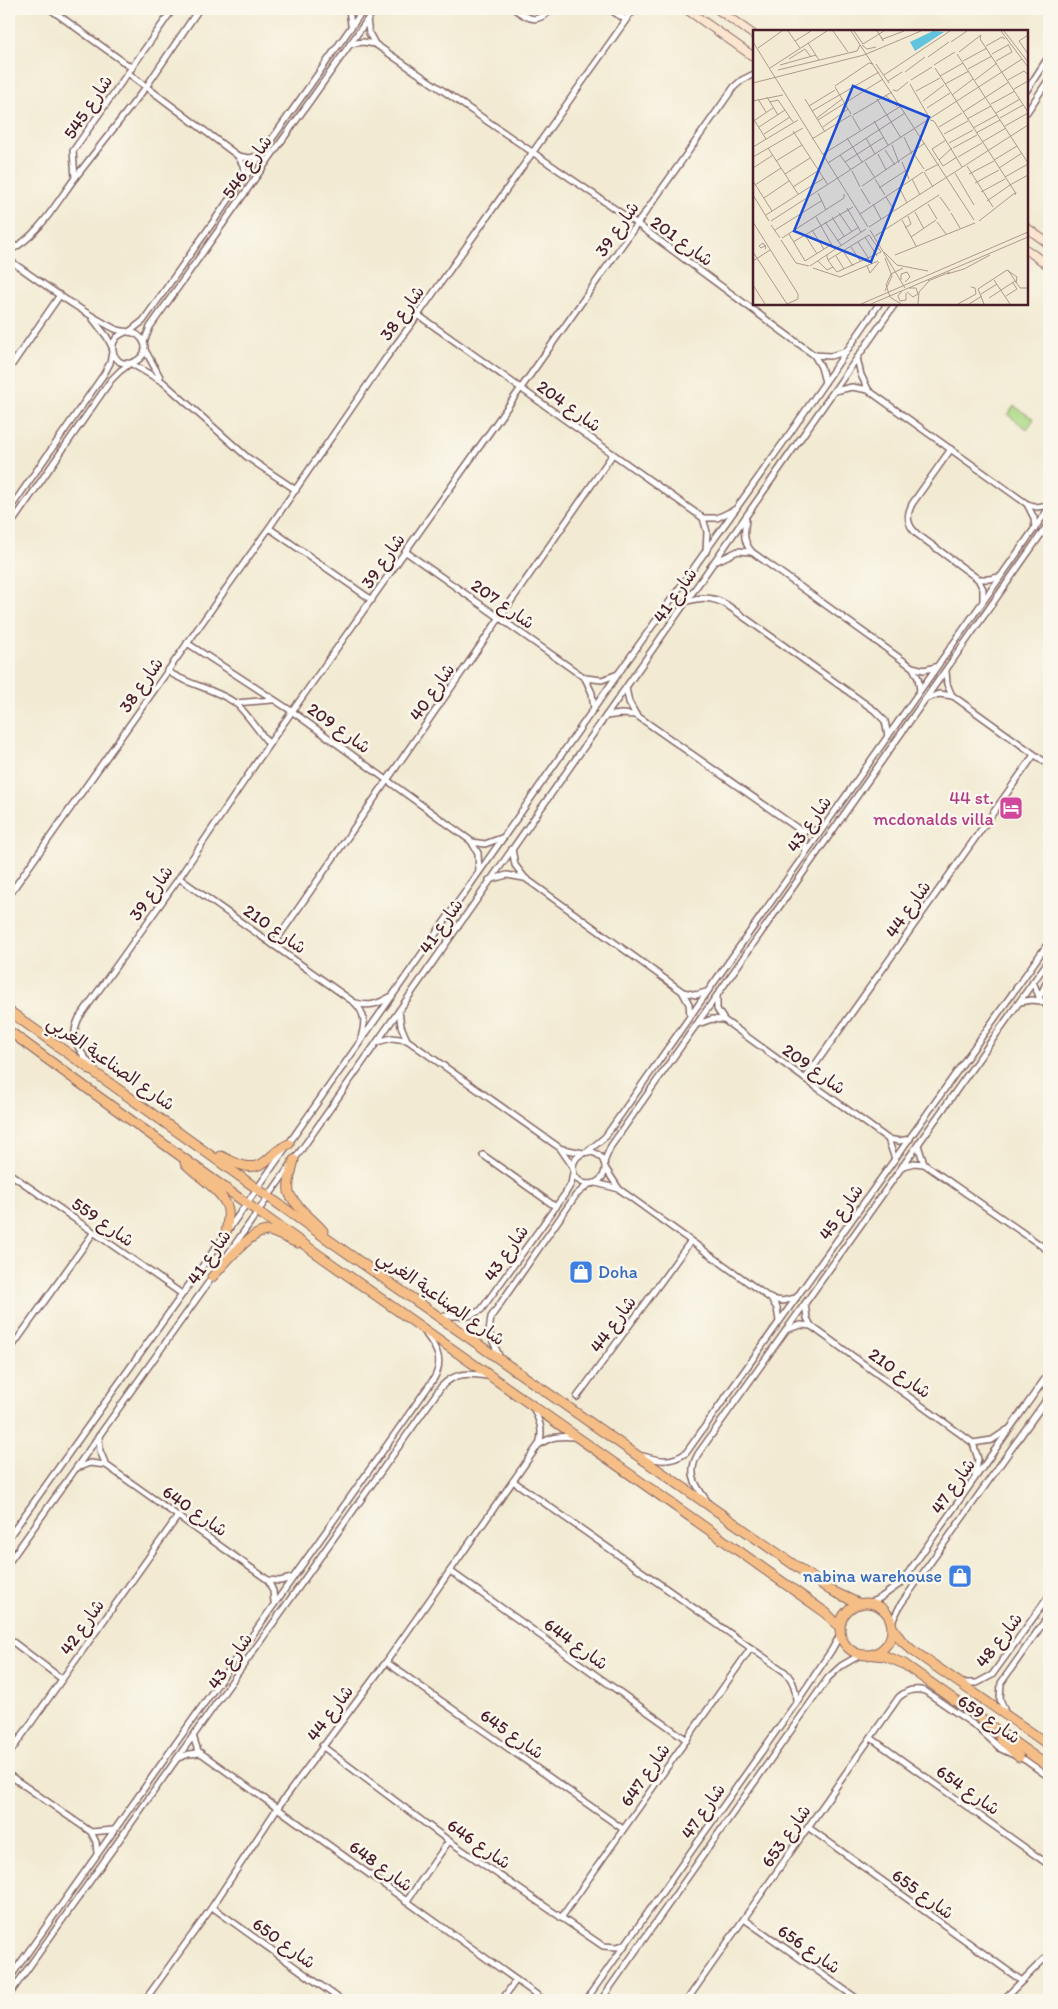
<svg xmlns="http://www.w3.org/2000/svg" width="1058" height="2009" viewBox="0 0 1058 2009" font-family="Itim,'Playpen Sans Arabic',sans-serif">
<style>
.green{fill:#acd986;stroke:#7b7c58}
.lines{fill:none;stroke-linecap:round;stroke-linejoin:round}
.street-casing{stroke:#856665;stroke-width:8}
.secondary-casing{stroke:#856665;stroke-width:10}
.primary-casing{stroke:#856665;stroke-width:11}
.street{stroke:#fff;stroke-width:5}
.secondary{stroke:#fbe5cf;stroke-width:8}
.primary{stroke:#f6be87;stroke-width:9}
.labels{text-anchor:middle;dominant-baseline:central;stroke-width:5;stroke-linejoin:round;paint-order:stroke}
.street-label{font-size:18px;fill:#4a1f2b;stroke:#fbf7ec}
.hotel-label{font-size:18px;fill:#b23c85;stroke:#fbf7ec;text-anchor:end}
.shop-label{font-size:18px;fill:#366cbe;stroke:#fbf7ec;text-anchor:start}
.inset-road{fill:none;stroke:#af998f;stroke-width:1}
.view{fill:#1d4ed8;fill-opacity:0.15;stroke:#1d4ed8;stroke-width:2.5}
.inset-edge{fill:none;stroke:#4a1f2b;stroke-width:2.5}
</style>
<rect width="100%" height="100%" fill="#fbf7ec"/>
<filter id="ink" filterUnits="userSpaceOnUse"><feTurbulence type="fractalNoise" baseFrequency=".02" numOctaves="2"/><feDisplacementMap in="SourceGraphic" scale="10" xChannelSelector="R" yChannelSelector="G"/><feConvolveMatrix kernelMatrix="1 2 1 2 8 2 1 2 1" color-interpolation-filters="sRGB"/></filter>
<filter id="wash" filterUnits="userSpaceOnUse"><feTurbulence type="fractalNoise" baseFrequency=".0096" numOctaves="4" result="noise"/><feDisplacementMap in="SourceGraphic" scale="20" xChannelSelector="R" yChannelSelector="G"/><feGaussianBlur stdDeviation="1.12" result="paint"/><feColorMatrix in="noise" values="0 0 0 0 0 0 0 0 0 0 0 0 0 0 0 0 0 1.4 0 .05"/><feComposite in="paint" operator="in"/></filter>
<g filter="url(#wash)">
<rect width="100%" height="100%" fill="#f2ead2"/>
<!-- green -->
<polygon class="green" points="1014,406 1034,419 1027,429 1008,415"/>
</g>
<g filter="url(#ink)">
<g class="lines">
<!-- street casing -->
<g class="street-casing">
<g id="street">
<polyline points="50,9 132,68"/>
<polyline points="349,9 351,25"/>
<path d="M514 9C532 21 536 23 553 9"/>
<polyline points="609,9 626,20"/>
<polyline points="9,11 10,9"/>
<polyline points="630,14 639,9"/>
<polyline points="367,20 369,33 375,44"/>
<polyline points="350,44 363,42 375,44 637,224 814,355 821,367 825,382"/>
<polyline points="128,73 238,156 243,165 245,176"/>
<polyline points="1027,90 1049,56"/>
<polyline points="1027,112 1049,79"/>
<polyline points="238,156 249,158 259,156"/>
<polyline points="75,178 146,87 199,9"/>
<path d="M9 251C38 237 56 203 75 178L73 151 173 9"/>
<path d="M9 260C44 284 78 310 115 329 124 333 134 330 140 337 154 351 136 368 120 362 108 352 111 337 126 332"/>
<polyline points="418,315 703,518 717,518 736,509"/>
<polyline points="93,319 107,337 112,347"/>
<polyline points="129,332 143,321 364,9"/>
<polyline points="144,342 150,327 375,9"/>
<polyline points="145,350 160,377"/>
<polyline points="814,355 830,356 845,352"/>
<polyline points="857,358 861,375 868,389"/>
<polyline points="132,364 163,382 247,457 296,490"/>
<polyline points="9,369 60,295"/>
<polyline points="835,391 852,387 868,390 1027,504 1037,507 1049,505"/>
<path d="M951 449 912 504C906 516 907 525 917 534L978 579 983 589V600"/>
<polyline points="1027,504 1034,518 1035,529"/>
<polyline points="9,510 104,374 110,363 112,352"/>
<polyline points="703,518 707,532 706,552"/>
<path d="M746 520C744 533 743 542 752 552L912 667 924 670 936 667"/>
<polyline points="9,527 111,380 120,371 128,365"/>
<polyline points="269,528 372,600"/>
<polyline points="406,552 585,678 592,693 594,709"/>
<polyline points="717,561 738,551 751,552"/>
<polyline points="978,579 989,579 999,577"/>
<path d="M688 601C702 596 714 597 727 605L874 710 885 721 888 736"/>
<polyline points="187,643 293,712 471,841 478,853 479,872"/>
<polyline points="913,668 918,678 920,690"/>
<path d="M167 671C188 685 213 688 234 702 244 709 260 733 269 744"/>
<polyline points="946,671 947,684 952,696"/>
<polyline points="585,678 602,680 618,674"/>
<polyline points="626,688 629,702 636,715 800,830 805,841 805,852"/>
<polyline points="928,698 939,694 953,696 1049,765"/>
<polyline points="236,703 272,700"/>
<polyline points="606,716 621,714 636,715"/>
<polyline points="800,830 812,831 821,828"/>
<polyline points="472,842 485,844 504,837"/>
<polyline points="512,849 515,865 525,878 683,992 696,995 706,992"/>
<path d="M179 878 355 1003C366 1014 365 1024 361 1038"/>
<polyline points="489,880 507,875 524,878"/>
<polyline points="9,895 269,528 386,358 418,315 626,20 632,9"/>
<polyline points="273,945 613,454"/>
<polyline points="1033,982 1041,1001 1049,1007"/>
<polyline points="683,993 689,1004 690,1015"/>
<polyline points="717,996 717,1009 724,1020 888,1139 899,1141 910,1139"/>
<polyline points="1039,998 1049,977"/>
<polyline points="1020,1002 1032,1000 1041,1001"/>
<path d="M356 1003C369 1007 378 1004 390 997"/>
<polyline points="399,1011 401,1026 407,1040"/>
<polyline points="698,1024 712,1019 723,1020"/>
<polyline points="377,1042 392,1038 407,1040 560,1148 573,1167"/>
<path d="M93 1068C80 1050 68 1041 79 1018L179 878 269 744 734 87 742 80 754 74"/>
<polyline points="805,1079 1034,755"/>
<polyline points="888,1139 895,1159"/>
<polyline points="918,1145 924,1164"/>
<polyline points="563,1149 583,1153"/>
<circle cx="589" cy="1168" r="16"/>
<polyline points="587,1152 605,1137 1049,508"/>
<polyline points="483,1155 556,1207"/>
<polyline points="604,1162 611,1146 1049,523"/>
<polyline points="903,1166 914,1163 924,1164 1049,1251"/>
<polyline points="606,1169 619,1189"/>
<polyline points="9,1173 182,1294"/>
<polyline points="596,1183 619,1189 771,1299 782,1301 796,1298"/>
<polyline points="226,1257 895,304"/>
<polyline points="771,1299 777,1308 779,1321"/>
<polyline points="805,1304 807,1318 811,1326 973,1443 978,1459 975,1475"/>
<polyline points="440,1316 469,1316 481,1310 565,1194 571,1184 573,1173"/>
<polyline points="788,1329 801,1325 811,1326"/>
<polyline points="9,1351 94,1232"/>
<polyline points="500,1358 489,1332 491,1317 576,1195 589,1184"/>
<polyline points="577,1397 690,1242"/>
<polyline points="99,1436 100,1451 106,1465"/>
<polyline points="973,1443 992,1440 1007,1430"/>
<path d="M540 1444C552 1436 560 1436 574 1437"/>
<path d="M643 1456C659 1461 671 1463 686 1453L1049 942"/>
<polyline points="77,1468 90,1463 106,1465 268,1580 273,1591 274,1602"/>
<path d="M513 1481 785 1672C794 1681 796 1690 796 1703"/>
<path d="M707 1501C695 1485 687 1473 698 1454L1049 960"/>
<polyline points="9,1537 226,1233 618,674 790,433 879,304"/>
<polyline points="9,1562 213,1276"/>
<polyline points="450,1571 687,1740"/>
<polyline points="268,1580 280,1581 292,1578"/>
<polyline points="869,1603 880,1598 901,1583 1049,1373"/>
<polyline points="892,1622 901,1604 1049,1396"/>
<polyline points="9,1639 62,1679"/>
<polyline points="386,1662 623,1829"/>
<polyline points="963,1683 977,1683 992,1675 1049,1596"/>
<polyline points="1005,1712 1000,1699 1001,1683 1049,1615"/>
<polyline points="193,1736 198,1751 544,2000"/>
<polyline points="871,1738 1049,1865"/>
<polyline points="322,1746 449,1841 603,1946 617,1947 626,1944"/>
<polyline points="9,1754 178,1516"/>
<polyline points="178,1758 189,1754 201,1753"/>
<polyline points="9,1775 91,1832 96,1842 97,1853"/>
<polyline points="809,1828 1022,1981"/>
<polyline points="91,1832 113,1830"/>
<polyline points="406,1902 449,1841"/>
<polyline points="212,1907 341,2000"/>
<polyline points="561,1918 751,1648"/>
<polyline points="744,1919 859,2000"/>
<path d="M9 1979 433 1380C444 1362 438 1350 426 1334"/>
<path d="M9 1995 441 1387C455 1372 468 1373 487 1376"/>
<path d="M145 2000 212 1907 278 1807 386 1662 539 1444C544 1430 539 1420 533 1407"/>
<polyline points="502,2000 516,1980"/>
<polyline points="586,2000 796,1703 831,1651 840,1635"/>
<polyline points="601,2000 828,1678 841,1666 860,1655"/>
<path d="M687 2000 899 1697C908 1690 914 1688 925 1691L977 1727 1001 1749 1025 1760 1049 1777"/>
<polyline points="1003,2000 1049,1954"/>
</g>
</g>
<!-- secondary casing -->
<g class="secondary-casing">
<g id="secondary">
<polyline points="686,9 754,57"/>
<polyline points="717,9 754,35"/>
<polyline points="1027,228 1049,244"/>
<polyline points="1027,250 1049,266"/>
</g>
</g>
<!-- primary casing -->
<g class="primary-casing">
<g id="primary">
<polyline points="9,1011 333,1243 830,1590 860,1604"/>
<path d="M9 1031C278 1230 554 1419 826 1613L840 1627"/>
<path d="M221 1156C235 1163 251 1173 266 1161 274 1154 279 1148 289 1144"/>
<path d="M294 1160C292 1169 287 1182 289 1192 292 1204 315 1221 323 1231"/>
<path d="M185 1163C197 1176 225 1192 228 1210 229 1217 227 1226 226 1233"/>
<path d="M212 1277C225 1264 251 1229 269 1231 279 1233 288 1240 298 1243"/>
<circle cx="866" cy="1629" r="26"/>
<polyline points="893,1628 901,1640 912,1650 1049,1745"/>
<polyline points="875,1655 885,1656 904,1664 1049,1767"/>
<polyline points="1000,1738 1019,1757"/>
</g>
</g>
<!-- street -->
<use href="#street" class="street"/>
<!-- secondary -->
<use href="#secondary" class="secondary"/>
<!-- primary -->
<use href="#primary" class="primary"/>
</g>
</g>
<!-- icons -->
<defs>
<g id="hotel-square" transform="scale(1.25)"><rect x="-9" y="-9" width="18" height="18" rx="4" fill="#d1479c" stroke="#fbf7ec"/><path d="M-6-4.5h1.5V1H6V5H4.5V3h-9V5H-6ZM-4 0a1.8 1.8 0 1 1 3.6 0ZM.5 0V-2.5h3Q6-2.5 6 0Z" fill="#fff"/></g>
<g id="shop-square" transform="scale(1.25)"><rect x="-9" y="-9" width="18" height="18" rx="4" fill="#3f7fe0" stroke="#fbf7ec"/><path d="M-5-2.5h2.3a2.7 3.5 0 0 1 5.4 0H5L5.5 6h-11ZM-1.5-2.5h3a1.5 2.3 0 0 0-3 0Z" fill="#fff"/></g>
</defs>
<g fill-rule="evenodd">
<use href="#hotel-square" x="1011" y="808"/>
<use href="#shop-square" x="581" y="1272"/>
<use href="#shop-square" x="960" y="1576"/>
</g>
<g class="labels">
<!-- street labels -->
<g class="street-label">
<text transform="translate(88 107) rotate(-56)">شارع 545</text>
<text transform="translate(247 167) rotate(-55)">شارع 546</text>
<text transform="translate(617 229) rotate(-55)">شارع 39</text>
<text transform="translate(682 241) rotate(36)">شارع 201</text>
<text transform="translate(402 313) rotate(-54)">شارع 38</text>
<text transform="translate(569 406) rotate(36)">شارع 204</text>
<text transform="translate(383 561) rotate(-55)">شارع 39</text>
<text transform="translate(675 595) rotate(-55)">شارع 41</text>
<text transform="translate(503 604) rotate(35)">شارع 207</text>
<text transform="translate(141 685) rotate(-55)">شارع 38</text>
<text transform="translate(432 692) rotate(-55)">شارع 40</text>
<text transform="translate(339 728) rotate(36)">شارع 209</text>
<text transform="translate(809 824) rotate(-55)">شارع 43</text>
<text transform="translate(151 893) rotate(-55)">شارع 39</text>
<text transform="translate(908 909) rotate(-55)">شارع 44</text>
<text transform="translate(441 926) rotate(-55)">شارع 41</text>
<text transform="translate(275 929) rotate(35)">شارع 210</text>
<text transform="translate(111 1063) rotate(35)">شارع الصناعية الغربي</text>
<text transform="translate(814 1069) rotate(36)">شارع 209</text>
<text transform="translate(841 1212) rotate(-55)">شارع 45</text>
<text transform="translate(103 1222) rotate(35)">شارع 559</text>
<text transform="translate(506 1253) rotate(-55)">شارع 43</text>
<text transform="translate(209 1257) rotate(-55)">شارع 41</text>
<text transform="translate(441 1298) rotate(35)">شارع الصناعية الغربي</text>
<text transform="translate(613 1324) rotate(-54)">شارع 44</text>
<text transform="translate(900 1373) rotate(36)">شارع 210</text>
<text transform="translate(953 1486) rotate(-55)">شارع 47</text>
<text transform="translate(195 1511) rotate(35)">شارع 640</text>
<text transform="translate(82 1627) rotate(-55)">شارع 42</text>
<text transform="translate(999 1640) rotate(-52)">شارع 48</text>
<text transform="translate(576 1644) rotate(36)">شارع 644</text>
<text transform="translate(230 1661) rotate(-55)">شارع 43</text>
<text transform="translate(330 1713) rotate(-53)">شارع 44</text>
<text transform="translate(989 1719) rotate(35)">شارع 659</text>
<text transform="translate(512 1734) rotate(35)">شارع 645</text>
<text transform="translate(645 1775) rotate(-55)">شارع 647</text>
<text transform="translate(968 1790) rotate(35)">شارع 654</text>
<text transform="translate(703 1811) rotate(-55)">شارع 47</text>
<text transform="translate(786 1836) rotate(-55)">شارع 653</text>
<text transform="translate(479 1844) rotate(35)">شارع 646</text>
<text transform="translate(381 1866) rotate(36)">شارع 648</text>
<text transform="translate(923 1894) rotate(36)">شارع 655</text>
<text transform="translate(284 1943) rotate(36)">شارع 650</text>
<text transform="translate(809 1949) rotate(35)">شارع 656</text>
</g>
<!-- hotel labels -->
<g class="hotel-label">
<text x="994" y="798">44 st.<tspan x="994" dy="21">mcdonalds villa</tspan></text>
</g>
<!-- shop labels -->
<g class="shop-label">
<text x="598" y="1272">Doha</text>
<text x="942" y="1576" text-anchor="end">nabina warehouse</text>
</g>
</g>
<!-- overview -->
<g transform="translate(753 30)">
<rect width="275" height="275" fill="#f2ead2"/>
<path d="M180 1 191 2 162 21 157 12Z" fill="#60c4de"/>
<path class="inset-road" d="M35 1 47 18M80 1 95 22M98 1 221 190M101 1 110 14 131 1M124 1 130 10V11L128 7M248 1 275 37M251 1 275 32M130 9 151 1M227 9 275 82M42 11 58 1M0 12 115 197M198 12 214 1M55 13 66 30M109 15 114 19 123 17M233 16 249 7 252 9M5 18 29 1M206 22 228 5 227 9M204 24 275 133M239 24 255 15M275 24 266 11 275 5M175 27 196 12M36 29 52 19 58 27M210 31 234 18M243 31 259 22 255 14M123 34 136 53M27 35 63 25M181 35 202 22M17 38 74 1M182 38 262 162M215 39 239 26M25 40 104 21 107 15M152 42 172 27M131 45 197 1M187 46 210 33M158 50 179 37M222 50 244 33M255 50 271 41 275 45M135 51 149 42M0 53 111 25 168 1M157 54 177 89M192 54 216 41M82 56 116 33 120 34M82 57 98 84M261 59 275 51M140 60 144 61 155 52M163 61 187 48M132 65 144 76M199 65 220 49M14 67 25 85M233 67 256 52M5 69 13 82M52 69 72 102M124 69 148 108M0 71 30 65M170 71 191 55M17 72 25 70 40 92M238 74 262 61M56 76 82 60M174 78 197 63M59 81 126 42M210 82 233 67M243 83 267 69M100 85 139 62M99 86 107 100M0 88 13 109M64 88 89 69M247 88 270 75M214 89 238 76M2 90 20 78M65 90 130 49M177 90 181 91 209 137M121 91 135 115M252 96 275 83M6 97 32 80M70 97 95 79M186 97 209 83M220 98 244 85M40 101 75 155M223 103 247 90M11 104 37 87M191 104 215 91M151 107 159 124M94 108 109 132M113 108 122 124M59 109 98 85M193 110 179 119 190 136 204 127M229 112 253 98M196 113 220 100M139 115 146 133M0 117 45 90M15 118 45 164M200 118 224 105M132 120 142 135M70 124 148 76M125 124 133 140M161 124 171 139M87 125 98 140M0 127 50 98M205 127 229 113M186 130 199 118M241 130 264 116M23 131 49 115M92 132 131 107M112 132 122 148M149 132 156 149M75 133 152 83M214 136 240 177M0 138 20 125M246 138 269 123M99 141 107 157M172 141 186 134M171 142 180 157M202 143 221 175M32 144 57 128M216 144 241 131M252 147 275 134M122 149 132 165M159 149 167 165M0 151 19 181M222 153 246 140M2 155 28 138M257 155 275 145M109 156 172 113M40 157 66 140M146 157 154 173M126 158 152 141M108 159 117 174M228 162 252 149M65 163 73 180M0 165 16 191M133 167 141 180M187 167 197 181M11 168 36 151M234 171 257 155M120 174 128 189M175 174 184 189M94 178 108 202M162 182 171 199M86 183 99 202M198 183 207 198M107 184 170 142M13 185 71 148M63 187 81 219M79 187 91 206M149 190 163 216M18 191 269 29M226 191 263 162 262 165M0 192 45 264V269L34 274M72 192 88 215M184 192 193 204M18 195 27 208M116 197 275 95M152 198 158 194 155 186M22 200 68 171M59 200 71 219M117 200 152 258M36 204 52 231 79 214M52 205 64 224M122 206 186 165M112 207 124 226M158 207 183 190M29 208 91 168V164M28 210 43 233 56 236M84 211 106 197M40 212 100 177M105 212 116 229M98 217 108 232M12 219 13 218 12 216 10 213 6 216 8 218 12 216 13 215M90 221 100 236M0 222 34 274M131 222 144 235 175 241M74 225V227L75 230 79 236 80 237 83 241 84 242 128 222 116 205 75 230M142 225 222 193M83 226 91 239M0 231 17 220M65 231 74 240 80 237M57 236 113 199M114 236 117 243 126 232M60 238 87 247 125 231M255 240 267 258H275M194 244 211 239 237 225M148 250V244L154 242 157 247 152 252M241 250 257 274M175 251 197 242M0 255 12 274M132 261 139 246 132 228M149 261 145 266 147 271 153 270V263M154 262 160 267 165 264 163 258H156M228 264 244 254M253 266 264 259 260 253M236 268 262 251M108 274 275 202M118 274 275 207M148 274 137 267 133 255 138 244 150 238M165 274 166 262 176 251M205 274 223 264 222 258 218 257M216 274 229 266M231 274 225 259 254 240 264 247 263 253"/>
<path class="view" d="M100 56 176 87 118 232 41 201Z"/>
<rect width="275" height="275" class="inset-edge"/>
</g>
<!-- margin -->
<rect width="1058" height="2009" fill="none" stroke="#fbf7ec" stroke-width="30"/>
</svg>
